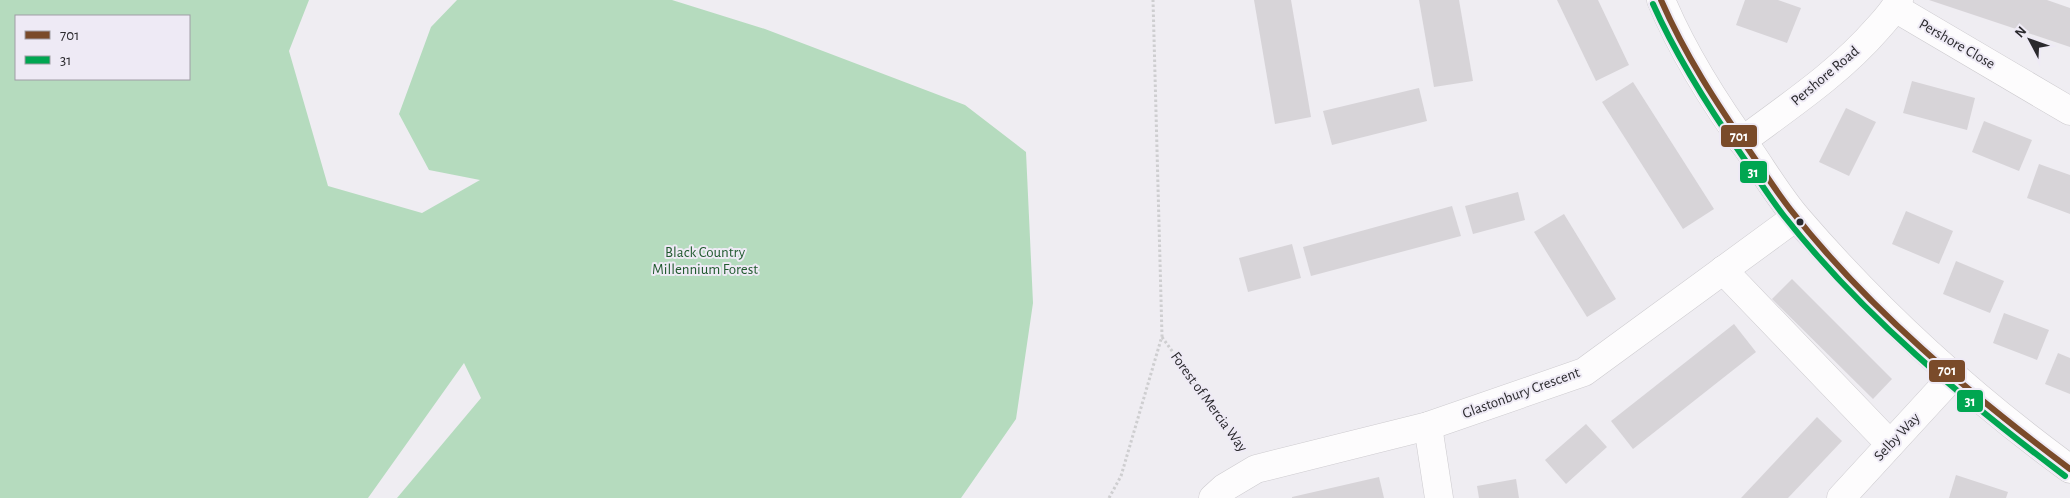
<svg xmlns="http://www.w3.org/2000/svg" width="2070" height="498" viewBox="0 0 2070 498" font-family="'Alegreya Sans',sans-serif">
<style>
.green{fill:#b5dbbe;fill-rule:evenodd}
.building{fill:#d7d4d8}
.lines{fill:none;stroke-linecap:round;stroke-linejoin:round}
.minor-casing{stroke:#cdcbcf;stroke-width:29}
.path{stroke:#ceced0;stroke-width:3;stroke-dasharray:2.5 2.5;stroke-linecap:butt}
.minor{stroke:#fdfcfd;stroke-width:28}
.bus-1-casing{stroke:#eeeaf5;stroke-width:10}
.bus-2-casing{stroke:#eeeaf5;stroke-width:10}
.bus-1{stroke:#7a4b2a;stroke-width:6}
.bus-2{stroke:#00a651;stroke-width:6}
.bus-dot{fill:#2a292d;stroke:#eeeaf5;stroke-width:2}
.labels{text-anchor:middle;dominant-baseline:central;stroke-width:4;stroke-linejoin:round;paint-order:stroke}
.street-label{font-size:15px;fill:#2a292d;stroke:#eeeaf5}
.park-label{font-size:15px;fill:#215a2f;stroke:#eeeaf5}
.line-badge{stroke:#eeeaf5;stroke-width:2}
.badge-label{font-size:14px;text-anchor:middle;font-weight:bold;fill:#fff}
</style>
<rect width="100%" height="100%" fill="#efedf2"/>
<!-- green -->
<path class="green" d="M0 0H309L289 51 328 186 422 213 480 180 429 170 399 114 431 27 457 0H672L765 29 965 105 1026 152 1033 303 1016 419 961 498H397L481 398 464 363 368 498H0ZM189 16V79H16V16Z"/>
<!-- building -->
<g class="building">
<polygon points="1254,0 1291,0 1311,117 1275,124"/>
<polygon points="1419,0 1459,0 1473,81 1434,87"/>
<polygon points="1557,0 1598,0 1629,65 1596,81"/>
<polygon points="1745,0 1778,0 1801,8 1787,43 1736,25"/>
<polygon points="1929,0 2047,0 2070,8 2070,47"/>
<polygon points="1912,81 1975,98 1967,130 1903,113"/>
<polygon points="1633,82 1714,209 1683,229 1602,102"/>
<polygon points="1419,88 1427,121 1332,145 1323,111"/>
<polygon points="1846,108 1876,122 1849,176 1819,162"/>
<polygon points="1984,121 2032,140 2019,171 1972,152"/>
<polygon points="2039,164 2070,175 2070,214 2027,198"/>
<polygon points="1518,192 1525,220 1473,234 1465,206"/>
<polygon points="1452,206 1461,236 1311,276 1303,247"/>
<polygon points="1906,211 1953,231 1939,264 1892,244"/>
<polygon points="1564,214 1616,299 1587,317 1534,232"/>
<polygon points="1292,244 1301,278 1248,292 1239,258"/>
<polygon points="1956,261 2004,281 1990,313 1943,294"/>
<polygon points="1792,279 1892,379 1873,399 1772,299"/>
<polygon points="2004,313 2049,330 2037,360 1993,343"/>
<polygon points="1734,324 1756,352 1633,449 1611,421"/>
<polygon points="2058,353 2070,358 2070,394 2045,384"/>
<polygon points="1817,417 1842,441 1788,498 1741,498"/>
<polygon points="1586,424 1607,447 1566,484 1545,460"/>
<polygon points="1956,475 2008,492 2006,498 1949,498"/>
<polygon points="1379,477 1384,498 1292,498 1292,497"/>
<polygon points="1516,479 1519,498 1479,498 1477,486"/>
</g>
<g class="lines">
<!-- minor casing -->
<g class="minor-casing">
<g id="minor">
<path d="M1661 0C1684 55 1716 105 1751 153 1766 175 1780 198 1797 218 1878 312 1970 396 2070 469"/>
<polyline points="1895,8 2070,111"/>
<path d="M1742 141C1789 106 1839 73 1878 28 1886 19 1894 11 1899 0"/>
<polyline points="1723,270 1890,444"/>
<polyline points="1428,426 1439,498"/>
<polyline points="1213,498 1224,488 1256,469 1428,426 1584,372 1796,217"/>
<polyline points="1841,498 1953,376"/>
</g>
</g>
<!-- path -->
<g class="path">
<polyline points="1162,337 1240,446"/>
<polyline points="1109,498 1121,476 1162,336 1153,0"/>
</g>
<!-- minor -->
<use href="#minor" class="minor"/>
<!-- bus-1 casing -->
<g class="bus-1-casing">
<path id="bus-1" d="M1661 0C1685 55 1717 104 1751 153 1764 172 1776 191 1790 209 1867 308 1970 394 2070 469"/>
</g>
<!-- bus-2 casing -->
<g class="bus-2-casing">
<path id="bus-2" d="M1653 4C1677 58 1709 108 1743 157 1757 177 1769 197 1784 216 1863 316 1964 400 2065 476"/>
</g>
<!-- bus-1 -->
<use href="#bus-1" class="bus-1"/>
<!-- bus-2 -->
<use href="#bus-2" class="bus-2"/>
</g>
<!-- markers -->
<circle class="bus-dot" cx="1800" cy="222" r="4.5"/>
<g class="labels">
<!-- street labels -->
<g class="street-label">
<text transform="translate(1957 44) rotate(30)">Pershore Close</text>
<text transform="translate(1825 76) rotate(-40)">Pershore Road</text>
<text transform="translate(1521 393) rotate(-20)">Glastonbury Crescent</text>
<text transform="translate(1209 402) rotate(54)">Forest of Mercia Way</text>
<text transform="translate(1897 437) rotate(-47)">Selby Way</text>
</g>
<!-- park labels -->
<g class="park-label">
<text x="705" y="252">Black Country<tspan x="705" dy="17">Millennium Forest</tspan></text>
</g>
</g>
<g class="line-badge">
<rect x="1720" y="124" width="38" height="24" rx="5" fill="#7a4b2a"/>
<rect x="1739" y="160" width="29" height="24" rx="5" fill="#00a651"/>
<rect x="1928" y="359" width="38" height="24" rx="5" fill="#7a4b2a"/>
<rect x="1956" y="389" width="28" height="24" rx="5" fill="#00a651"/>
</g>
<g class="badge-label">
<text x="1739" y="141">701</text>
<text x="1753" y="177">31</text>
<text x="1947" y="375">701</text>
<text x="1970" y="406">31</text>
</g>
<!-- legend -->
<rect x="15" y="15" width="175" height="65" fill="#eeeaf5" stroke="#a09da5"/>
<rect x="25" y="31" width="25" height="8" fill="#7a4b2a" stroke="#a09da5"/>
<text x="60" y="40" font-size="15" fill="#2a292d">701</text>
<rect x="25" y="56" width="25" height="8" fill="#00a651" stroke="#a09da5"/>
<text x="60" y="65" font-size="15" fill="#2a292d">31</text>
<!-- north arrow -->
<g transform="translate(2030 40) rotate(311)" stroke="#eeeaf5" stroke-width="4" paint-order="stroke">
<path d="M0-4L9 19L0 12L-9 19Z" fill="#2a292d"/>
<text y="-8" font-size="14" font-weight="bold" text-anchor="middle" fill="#2a292d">N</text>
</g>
</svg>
